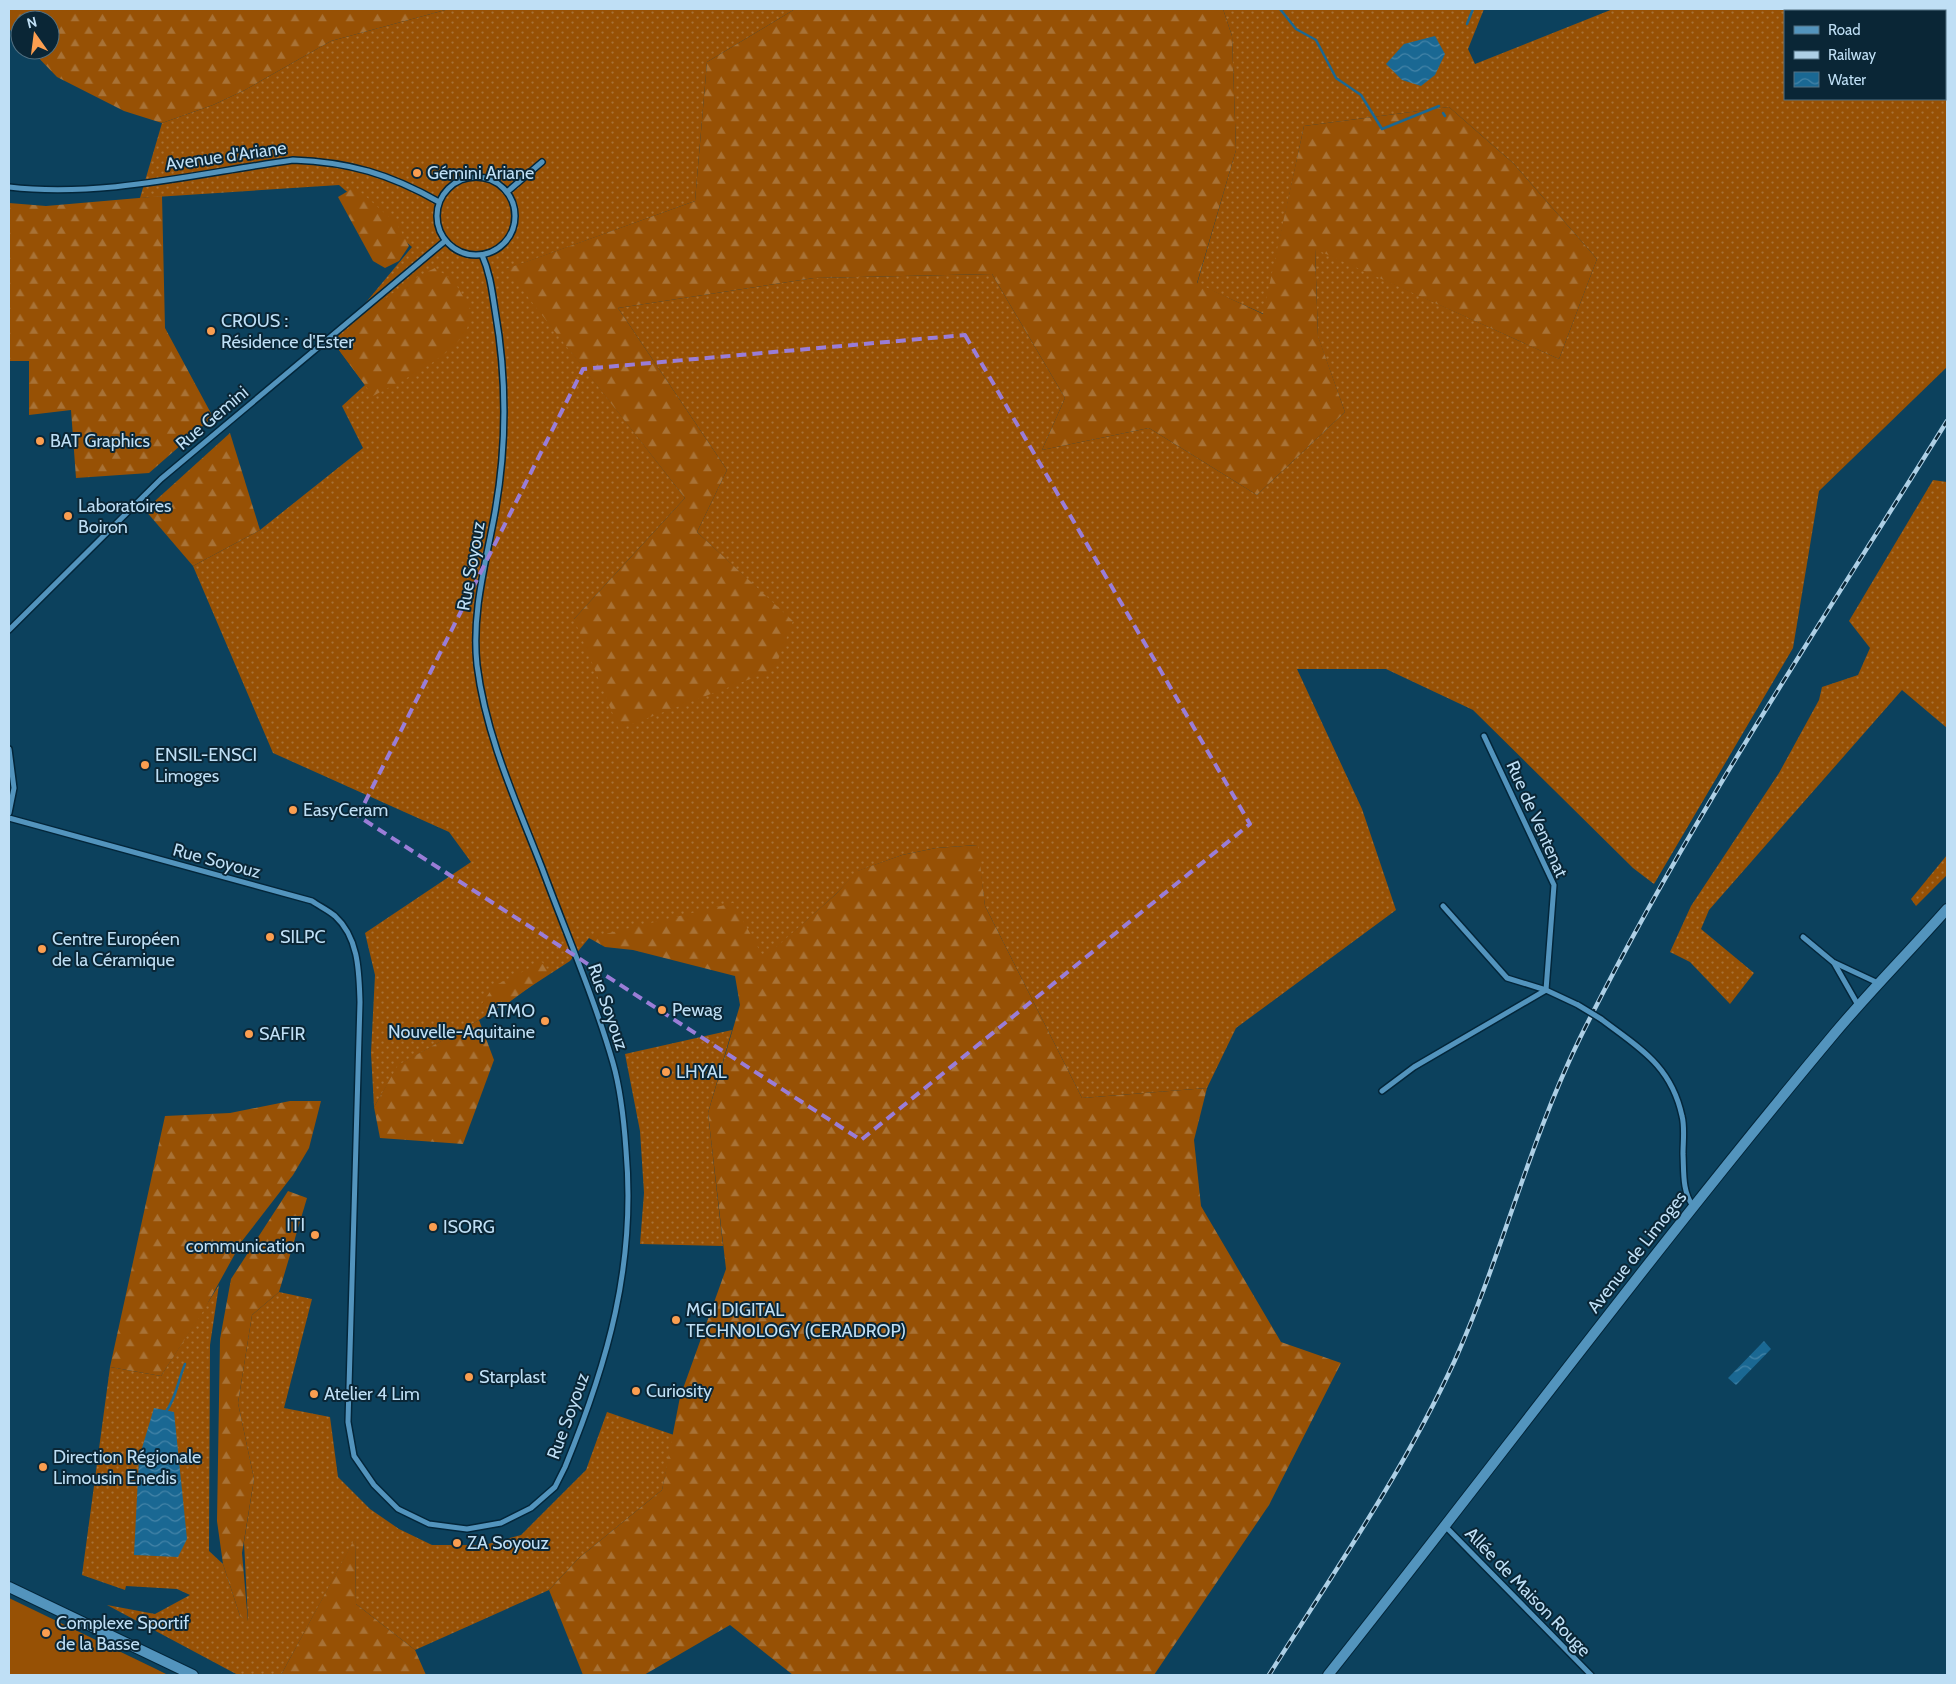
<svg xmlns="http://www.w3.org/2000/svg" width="1956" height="1684" viewBox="0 0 1956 1684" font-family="Cabin,sans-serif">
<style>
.grass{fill:url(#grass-dots);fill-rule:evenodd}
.forest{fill:url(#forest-firs)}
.pitch{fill:#975105}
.water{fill:url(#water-waves)}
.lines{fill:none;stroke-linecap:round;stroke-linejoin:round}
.stream{stroke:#1a6893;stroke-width:2.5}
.minor-casing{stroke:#03263a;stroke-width:8}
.secondary-casing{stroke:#03263a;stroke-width:12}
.minor{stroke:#5394bd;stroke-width:5}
.secondary{stroke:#5394bd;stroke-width:10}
.rail-casing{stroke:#adcfe5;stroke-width:4.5}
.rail{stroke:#0a2636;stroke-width:2.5;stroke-dasharray:8;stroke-linecap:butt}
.minor-bridge-casing{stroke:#03263a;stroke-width:8;stroke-linecap:butt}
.minor-bridge{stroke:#5394bd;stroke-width:5}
.marked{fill:none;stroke:#9a7dd7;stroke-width:4;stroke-dasharray:10 6;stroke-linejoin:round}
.poi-dot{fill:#fb9e50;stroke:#0a2636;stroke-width:2}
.labels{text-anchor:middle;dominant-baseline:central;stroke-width:4;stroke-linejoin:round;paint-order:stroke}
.street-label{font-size:18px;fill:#bfdff5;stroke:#0a2636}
.poi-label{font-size:18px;fill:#bfdff5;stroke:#0a2636;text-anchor:start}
</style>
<defs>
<pattern id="grass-dots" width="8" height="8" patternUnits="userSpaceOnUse" patternTransform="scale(1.25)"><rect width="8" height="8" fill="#975105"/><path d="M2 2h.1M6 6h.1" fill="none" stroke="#a87236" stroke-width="1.8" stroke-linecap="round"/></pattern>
<pattern id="forest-firs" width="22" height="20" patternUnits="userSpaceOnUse" patternTransform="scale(1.25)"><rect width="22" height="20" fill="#975105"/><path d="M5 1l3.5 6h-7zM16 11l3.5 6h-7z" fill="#a87236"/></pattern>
<pattern id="water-waves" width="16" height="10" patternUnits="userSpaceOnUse" patternTransform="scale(1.25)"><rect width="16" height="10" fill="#1a6893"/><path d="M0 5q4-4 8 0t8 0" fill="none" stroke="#4484a8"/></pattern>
</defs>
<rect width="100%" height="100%" fill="#0c415d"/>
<!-- grass -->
<g class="grass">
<path d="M449 9H795L707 62 695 201 507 269 685 498 574 619 793 622 697 532 727 470 618 308 814 278 992 274 1065 398 1042 450 1149 428 1257 495 1345 412 1318 337 1315 248 1559 359 1597 259 1513 163 1449 107 1304 126 1264 314 1197 284 1236 150 1232 36 1223 9H1484L1468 49 1475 64 1613 9H1947V367L1819 491 1793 648 1654 884 1633 868 1473 710 1386 669H1297L1362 809 1396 910 1236 1028 1207 1088 1082 1098 985 906 977 845 936 848 902 855 858 871 836 894 764 959 589 938 570 961 479 1020 399 1065 374 1107 371 1053 375 975 365 933 471 862 449 832 273 753 193 566 260 530 363 448 342 406 365 385 333 342 412 247 339 185 140 198 162 123 213 105 245 90 331 41ZM1785 11H1945V99H1785Z"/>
<polygon points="1933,480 1947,482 1947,728 1902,690 1709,910 1701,929 1754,973 1730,1004 1690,962 1670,952 1691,906 1779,773 1819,700 1822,687 1858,675 1870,648 1849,621"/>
<polygon points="1947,855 1947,875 1916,906 1911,899"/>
<polygon points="732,1030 708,1113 723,1246 640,1244 644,1193 640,1131 625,1054"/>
<polygon points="219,1285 210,1345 209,1551 223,1564 240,1616 248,1621 244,1542 254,1479 238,1403 252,1315 279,1292 312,1299 284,1408 330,1417 338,1477 370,1509 399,1529 432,1545 484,1545 521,1535 586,1470 607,1412 674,1435 662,1490 579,1558 549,1590 415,1650 356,1604 355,1539 281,1675 238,1675 107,1605 155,1614 190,1595 177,1589 126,1586 125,1590 82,1575 110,1367 161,1376"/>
</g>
<!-- forest -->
<g class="forest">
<polygon points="9,9 449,9 331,41 245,90 213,105 162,123 124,111 57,77 31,50 50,50 50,20 20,20 20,39 9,29"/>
<polygon points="795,9 1223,9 1232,36 1236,150 1197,283 1263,314 1304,126 1449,107 1513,163 1597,259 1559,359 1315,249 1318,336 1345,412 1257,495 1149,428 1042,450 1065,398 992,274 814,278 618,308 727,470 697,532 793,621 774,670 619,729 574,619 685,498 506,269 695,201 707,62"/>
<polygon points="355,187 397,224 409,246 399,261 385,268 373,261 338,197"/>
<polygon points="162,196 165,328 213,417 149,473 76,478 71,410 29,415 29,361 9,361 9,203 46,206"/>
<path d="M435 268 454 281 471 310C470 316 469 323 467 329 454 356 399 382 373 396L333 342C365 315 396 286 435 268Z"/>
<polygon points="230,433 260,530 193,566 145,510"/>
<polygon points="978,845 985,906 1082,1098 1207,1088 1194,1140 1201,1206 1281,1342 1341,1363 1269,1505 1154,1675 793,1675 730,1625 644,1675 583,1675 549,1590 579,1558 662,1490 680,1397 726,1269 708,1113 740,1005 735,976 633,950 605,947 589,938 733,903 764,958 836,894 857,871 902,855 936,848"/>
<polygon points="542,962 549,973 504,1006 481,1005 494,986"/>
<polygon points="479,1020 494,1060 463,1144 380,1138 374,1107 398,1065"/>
<polygon points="290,1101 321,1101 309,1148 293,1175 242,1241 204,1310 161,1376 110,1367 165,1116 230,1113"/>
<polygon points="288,1191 307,1198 279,1292 252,1315 238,1403 254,1479 242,1553 248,1622 240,1616 223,1564 217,1521 220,1339 231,1279"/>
<polygon points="355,1538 356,1604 415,1650 426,1675 281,1675"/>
</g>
<!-- pitch -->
<polygon class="pitch" points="9,1598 156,1669 168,1675 9,1675"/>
<!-- water -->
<g class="water">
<polygon points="1435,36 1445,54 1435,75 1421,86 1402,80 1386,64 1404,44"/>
<polygon points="1764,1341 1771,1349 1736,1385 1728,1378"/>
<polygon points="154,1408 174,1412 187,1539 178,1557 134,1555 139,1458"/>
</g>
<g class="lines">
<!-- stream -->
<g class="stream">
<polyline points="1280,9 1296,29 1316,40 1336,78 1361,95 1382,129 1439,106"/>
<polyline points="1467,24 1473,9"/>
<polyline points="1443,113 1445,116"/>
<path d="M165 1413C176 1399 178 1380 185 1364"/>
</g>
<!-- minor casing -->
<g class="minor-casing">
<g id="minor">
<circle cx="476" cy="216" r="39"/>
<path d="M9 187C103 198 199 173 293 160 349 162 390 174 439 202"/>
<polyline points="507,192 542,162"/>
<polyline points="9,630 161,479 445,241"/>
<polyline points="1484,736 1554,885 1546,990 1578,1005"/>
<polyline points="9,749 14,788 9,813"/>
<path d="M9 818 312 901C319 906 328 910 335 916 359 938 359 972 360 1002L348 1422 354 1456 374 1485 398 1509 429 1524 467 1529 501 1523 531 1508 555 1487 565 1467C608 1362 636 1265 626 1150 624 1121 621 1091 613 1063 594 997 566 933 542 868 516 801 486 737 477 665 472 618 483 574 492 528 507 455 508 384 495 310 492 291 490 273 482 255"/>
<polyline points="1443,906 1507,978 1546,990"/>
<polyline points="1803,937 1833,962 1878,983"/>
<polyline points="1834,963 1858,1005"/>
<path d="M1601 1019C1639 1048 1671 1065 1682 1116 1685 1127 1683 1142 1683 1154 1684 1172 1682 1191 1693 1206"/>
<polyline points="1382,1091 1414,1067 1546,990"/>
<polyline points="1446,1527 1591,1675"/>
</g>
</g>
<!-- secondary casing -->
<g class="secondary-casing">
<g id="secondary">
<polyline points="9,1587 193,1675"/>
<path d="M1328 1675C1497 1462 1659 1243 1834 1034 1870 991 1910 951 1947 909"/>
</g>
</g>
<!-- minor -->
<use href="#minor" class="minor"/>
<!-- secondary -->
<use href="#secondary" class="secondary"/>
<!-- rail casing -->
<g class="rail-casing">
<path id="rail" d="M1269 1675C1334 1572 1404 1471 1455 1360 1502 1255 1529 1142 1580 1038 1686 824 1821 624 1947 421"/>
</g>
<!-- rail -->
<use href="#rail" class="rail"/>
<!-- minor-bridge casing -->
<g class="minor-bridge-casing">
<polyline id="minor-bridge" points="1578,1005 1601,1019"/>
</g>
<!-- minor-bridge -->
<use href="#minor-bridge" class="minor-bridge"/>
</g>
<!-- marked area -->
<path class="marked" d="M965 335 1250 824 861 1140 358 816 583 369Z"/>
<!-- markers -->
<g class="poi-dot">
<circle cx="417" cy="173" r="5"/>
<circle cx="211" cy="331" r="5"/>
<circle cx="40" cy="441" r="5"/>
<circle cx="68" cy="516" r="5"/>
<circle cx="145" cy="765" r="5"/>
<circle cx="293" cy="810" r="5"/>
<circle cx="270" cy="937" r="5"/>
<circle cx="42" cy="949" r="5"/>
<circle cx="662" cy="1010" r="5"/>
<circle cx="545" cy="1021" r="5"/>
<circle cx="249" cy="1034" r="5"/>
<circle cx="666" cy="1072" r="5"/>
<circle cx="433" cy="1227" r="5"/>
<circle cx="315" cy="1235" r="5"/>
<circle cx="676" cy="1320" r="5"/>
<circle cx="469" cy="1377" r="5"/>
<circle cx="636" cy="1391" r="5"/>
<circle cx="314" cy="1394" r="5"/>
<circle cx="43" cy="1467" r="5"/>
<circle cx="457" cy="1543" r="5"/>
<circle cx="46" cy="1633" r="5"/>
</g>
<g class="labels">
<!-- street labels -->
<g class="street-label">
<text transform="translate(226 156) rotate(-8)">Avenue d'Ariane</text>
<text transform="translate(212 418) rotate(-40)">Rue Gemini</text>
<text transform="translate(471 566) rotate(-80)">Rue Soyouz</text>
<text transform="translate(1537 819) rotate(66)">Rue de Ventenat</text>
<text transform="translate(217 861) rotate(15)">Rue Soyouz</text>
<text transform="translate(608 1007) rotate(71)">Rue Soyouz</text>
<text transform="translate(1637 1252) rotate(-52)">Avenue de Limoges</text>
<text transform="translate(568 1416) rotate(-70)">Rue Soyouz</text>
<text transform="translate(1528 1592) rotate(46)">Allée de Maison Rouge</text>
</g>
<!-- poi labels -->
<g class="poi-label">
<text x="427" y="173">Gémini Ariane</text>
<text x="221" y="321">CROUS :<tspan x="221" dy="21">Résidence d'Ester</tspan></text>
<text x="50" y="441">BAT Graphics</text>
<text x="78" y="506">Laboratoires<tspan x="78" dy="21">Boiron</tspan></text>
<text x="155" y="755">ENSIL-ENSCI<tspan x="155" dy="21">Limoges</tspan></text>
<text x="303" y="810">EasyCeram</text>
<text x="280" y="937">SILPC</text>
<text x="52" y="939">Centre Européen<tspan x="52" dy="21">de la Céramique</tspan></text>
<text x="672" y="1010">Pewag</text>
<text x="535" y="1011" text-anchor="end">ATMO<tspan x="535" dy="21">Nouvelle-Aquitaine</tspan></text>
<text x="259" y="1034">SAFIR</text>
<text x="676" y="1072">LHYAL</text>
<text x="305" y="1225" text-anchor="end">ITI<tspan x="305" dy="21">communication</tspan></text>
<text x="443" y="1227">ISORG</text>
<text x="686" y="1310">MGI DIGITAL<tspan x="686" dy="21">TECHNOLOGY (CERADROP)</tspan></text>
<text x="479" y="1377">Starplast</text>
<text x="646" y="1391">Curiosity</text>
<text x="324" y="1394">Atelier 4 Lim</text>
<text x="53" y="1457">Direction Régionale<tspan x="53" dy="21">Limousin Enedis</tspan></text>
<text x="467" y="1543">ZA Soyouz</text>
<text x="56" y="1623">Complexe Sportif<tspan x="56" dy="21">de la Basse</tspan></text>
</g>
</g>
<!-- border -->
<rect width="1956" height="1684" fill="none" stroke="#bfdff5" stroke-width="20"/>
<!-- legend -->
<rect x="1784" y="10" width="162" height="90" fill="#0a2636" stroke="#527082"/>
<rect x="1794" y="26" width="25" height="8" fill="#5394bd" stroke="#527082"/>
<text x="1828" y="35" font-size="15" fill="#bfdff5">Road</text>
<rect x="1794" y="51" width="25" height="8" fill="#adcfe5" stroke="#527082"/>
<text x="1828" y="60" font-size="15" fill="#bfdff5">Railway</text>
<rect x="1794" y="72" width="25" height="15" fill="url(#water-waves)" stroke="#527082"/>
<text x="1828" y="85" font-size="15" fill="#bfdff5">Water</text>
<!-- north arrow -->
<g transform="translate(35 35) rotate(346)"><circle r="24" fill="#0a2636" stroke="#527082"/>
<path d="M0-4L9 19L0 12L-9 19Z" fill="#fb9e50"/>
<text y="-8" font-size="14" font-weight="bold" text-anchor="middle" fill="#bfdff5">N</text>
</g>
</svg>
